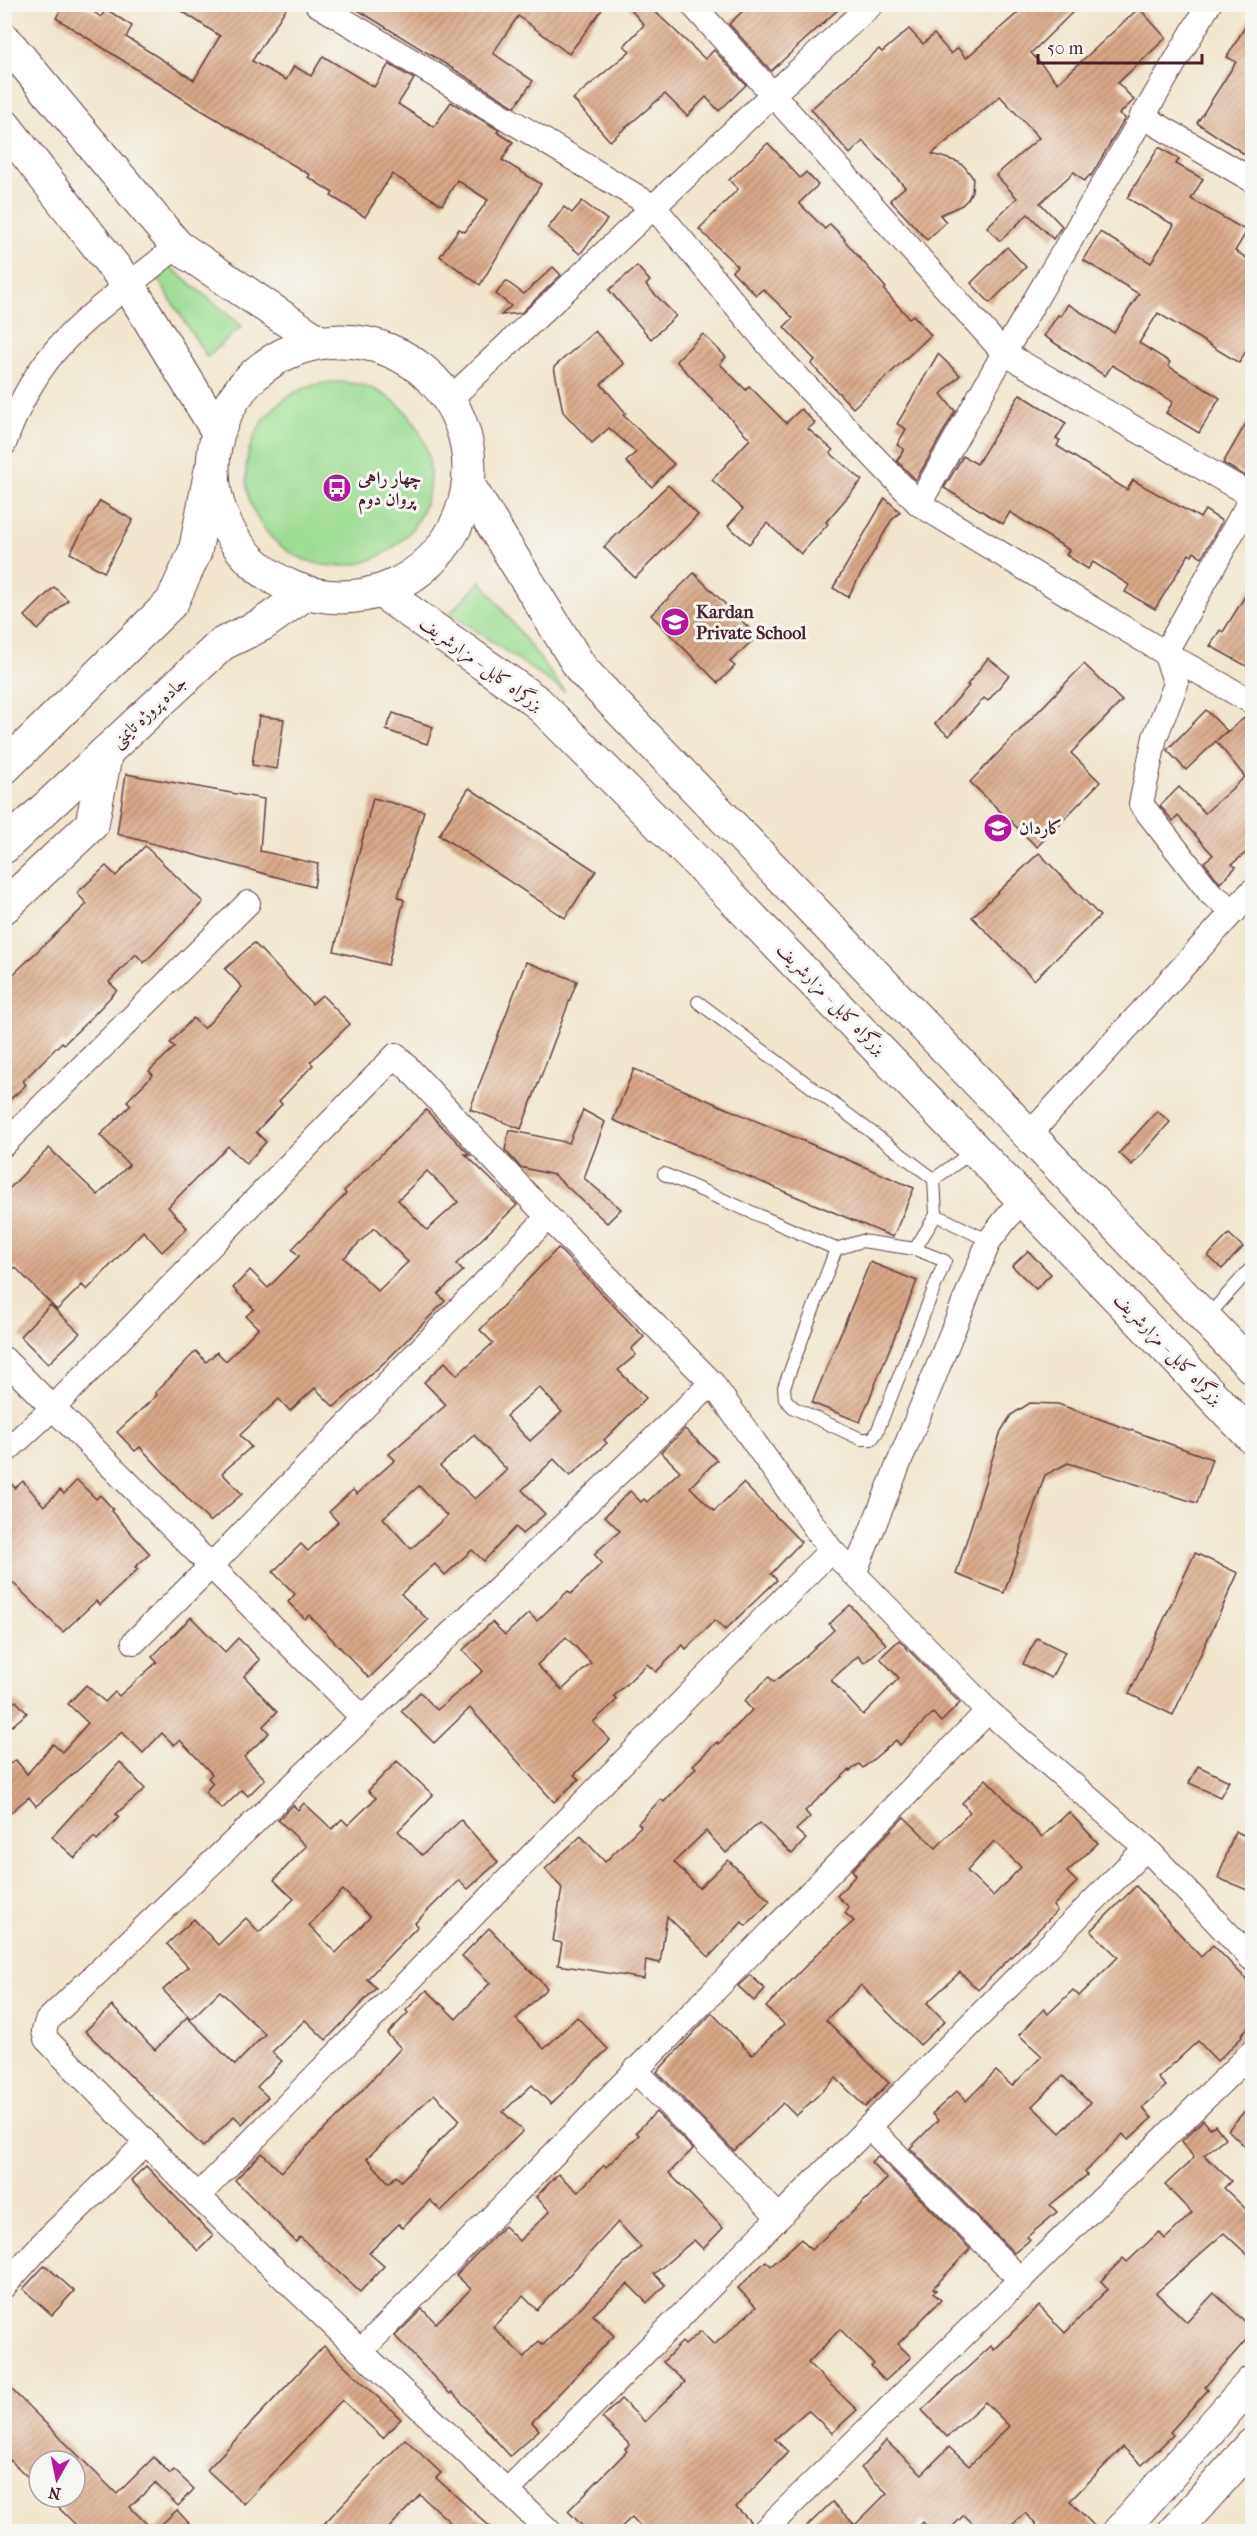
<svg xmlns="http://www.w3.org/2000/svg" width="1257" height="2536" viewBox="0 0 1257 2536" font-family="'IM FELL French Canon',Amiri,serif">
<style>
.green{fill:#9ddd93;stroke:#747e5f;stroke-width:1.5}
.building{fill:url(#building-hatch);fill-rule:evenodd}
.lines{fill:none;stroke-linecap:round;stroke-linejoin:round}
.lane-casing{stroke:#633d43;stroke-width:14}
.street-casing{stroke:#633d43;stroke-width:26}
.secondary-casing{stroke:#633d43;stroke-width:35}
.highway-casing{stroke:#633d43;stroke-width:35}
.lane{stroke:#fff;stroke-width:12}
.street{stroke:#fff;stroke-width:24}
.secondary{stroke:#fff;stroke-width:33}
.highway{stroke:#fff;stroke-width:33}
.labels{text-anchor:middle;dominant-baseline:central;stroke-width:6;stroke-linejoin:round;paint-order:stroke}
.poi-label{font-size:18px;font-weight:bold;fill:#4a1f2b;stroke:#f6f6f2;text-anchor:start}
.street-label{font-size:18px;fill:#4a1f2b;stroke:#f6f6f2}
</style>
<defs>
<pattern id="building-hatch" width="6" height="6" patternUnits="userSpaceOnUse" patternTransform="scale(1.5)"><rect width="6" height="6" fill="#d8a886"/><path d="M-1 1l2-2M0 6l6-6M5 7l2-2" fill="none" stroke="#b1886e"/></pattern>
</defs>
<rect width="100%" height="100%" fill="#f6f6f2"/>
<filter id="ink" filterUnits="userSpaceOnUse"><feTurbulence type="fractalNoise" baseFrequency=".0167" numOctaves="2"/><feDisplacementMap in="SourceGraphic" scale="12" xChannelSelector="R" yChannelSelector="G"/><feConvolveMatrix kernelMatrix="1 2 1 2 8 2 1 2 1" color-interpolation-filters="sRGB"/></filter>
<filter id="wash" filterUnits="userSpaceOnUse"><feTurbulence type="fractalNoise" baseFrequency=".008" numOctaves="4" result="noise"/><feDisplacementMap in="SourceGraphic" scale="24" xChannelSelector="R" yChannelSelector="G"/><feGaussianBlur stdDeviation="1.35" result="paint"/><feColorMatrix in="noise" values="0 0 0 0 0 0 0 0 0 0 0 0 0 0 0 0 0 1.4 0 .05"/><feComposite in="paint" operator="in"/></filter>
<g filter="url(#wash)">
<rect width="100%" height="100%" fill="#f1e5cd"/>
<!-- green -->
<g class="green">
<polygon points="167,264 242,326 207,357 155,275"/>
<circle cx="338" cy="474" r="92"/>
<polygon points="481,581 565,692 450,613"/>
</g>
<g id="blocks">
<!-- building -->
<g class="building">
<polygon points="64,4 82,4 101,17 106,9 132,26 126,37 194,80 220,36 171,4 289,4 252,61 286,80 294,66 311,76 323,56 374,87 389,64 414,79 398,104 434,127 451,102 499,130 497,132 513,142 502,160 541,184 480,285 440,256 459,229 465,232 488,200 457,180 442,205 392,174 365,217 331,196 333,193 308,177 310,175 191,104 56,18"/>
<polygon points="348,4 606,4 569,54 518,16 493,53 533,81 515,107"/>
<polygon points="626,4 647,4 705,59 714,50 746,85 719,111 706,97 687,116 665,94 610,141 573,99 630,51 624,46 644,25"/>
<polygon points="750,4 844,4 771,71 729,24"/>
<polygon points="1028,4 1081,4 1031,53 1058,83 1139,8 1166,38 1118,83 1134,100 1119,114 1125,118 1091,176 1090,175 1084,181 1074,172 1040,203 1062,226 1053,239 1028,214 1000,241 987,227 1017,198 996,175 1039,138 1000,96 932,154 958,162 965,167 973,178 972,191 968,199 962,205 940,215 946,222 927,240 890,200 905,187 863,141 850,154 811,109 879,49 882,52 909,29 923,44 934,34 951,54 958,48 966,58"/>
<polygon points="1252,15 1252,159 1197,123 1236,62 1227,57"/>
<polygon points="768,143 800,178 806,172 818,185 799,203 825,229 830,224 845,239 844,240 886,288 884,290 909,318 913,315 931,335 853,408 811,364 815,360 784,327 793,318 763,289 756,295 732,271 737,266 699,229 738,189 729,180"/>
<polygon points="1159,147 1179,159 1176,164 1203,179 1191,199 1247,231 1235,251 1252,261 1252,340 1239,363 1158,313 1139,343 1170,362 1168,366 1220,398 1199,433 1166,413 1173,402 1112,365 1105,376 1044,336 1058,315 1061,316 1068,304 1114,333 1139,294 1083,260 1100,232 1151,263 1174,225 1127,198"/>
<polygon points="582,201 607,220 580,254 548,228 564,207 572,213"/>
<polygon points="1007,247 1026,267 990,303 971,283"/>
<polygon points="637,266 650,281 646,285 676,316 651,339 609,290"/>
<polygon points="553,267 561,275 521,313 501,315 511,306 496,294 506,281 524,294"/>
<polygon points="595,331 624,364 601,384 626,413 623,415 674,464 652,487 626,462 636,452 609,428 592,443 563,412 554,367"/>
<polygon points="703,334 726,357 720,364 746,390 749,386 786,423 801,409 815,423 808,429 833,450 830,453 862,480 826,522 828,524 801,554 767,523 749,544 728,526 743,509 712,480 750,439 676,361"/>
<polygon points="938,354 960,375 941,394 955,411 916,480 897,461 904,449 897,445 906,429 897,424"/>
<polygon points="1020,394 1066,423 1056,439 1060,440 1057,446 1127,490 1133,480 1200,518 1205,510 1222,521 1202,557 1194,552 1192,556 1189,554 1155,609 1125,592 1129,585 1093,562 1088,569 1066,555 1069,550 1010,512 1003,524 944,488 963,456 977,464"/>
<polygon points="1252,413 1252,480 1223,463"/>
<polygon points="668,485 698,515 635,578 604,547"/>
<polygon points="885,498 900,512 891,521 848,597 833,588"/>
<polygon points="100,501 133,520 104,572 70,553"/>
<polygon points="694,573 757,636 730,662 735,666 718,683 651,615"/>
<polygon points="1252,585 1252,669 1210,646 1220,630 1223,632"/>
<polygon points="54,587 68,600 38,630 25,616"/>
<polygon points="988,658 1009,675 988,701 984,698 949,736 935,724 969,686 967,685"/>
<polygon points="1084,664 1122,701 1071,753 1100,782 1037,847 970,782"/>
<polygon points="1206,710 1227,731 1217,740 1248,715 1252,716 1252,848 1232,864 1236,867 1220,883 1204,862 1213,855 1178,816 1173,821 1160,806 1179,787 1205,813 1245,777 1216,741 1186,770 1167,750"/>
<polygon points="393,713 433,727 427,744 386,730"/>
<polygon points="259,716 284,719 277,769 252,765"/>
<polygon points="126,774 264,799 260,851 318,864 314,887 117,834"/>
<polygon points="469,788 596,871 565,918 439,835"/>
<polygon points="373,798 424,811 398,897 404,900 388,965 334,951"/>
<polygon points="145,846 203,902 144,963 136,954 109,982 117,990 89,1020 64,1044 62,1042 23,1081 26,1085 4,1105 4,983 87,904 77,893 106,866 116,876"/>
<polygon points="1039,853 1100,916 1034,980 972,917"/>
<polygon points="254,943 312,1004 322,995 350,1024 310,1062 313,1065 279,1101 282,1104 256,1132 266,1142 246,1164 228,1146 168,1207 187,1228 162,1252 143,1231 87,1290 82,1285 57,1310 15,1267 4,1278 4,1194 49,1148 98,1195 129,1165 100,1135 131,1105 127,1101 153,1075 149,1071 175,1047 170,1043 193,1018 204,1029 242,987 225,969"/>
<polygon points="526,962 577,981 521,1129 470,1109"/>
<polygon points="634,1069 914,1188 893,1237 613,1120"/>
<path d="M426 1110 470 1155 465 1154 517 1205 456 1264 463 1271 438 1294 445 1301 388 1359 334 1407 315 1388 290 1411 279 1399 240 1435 251 1447 222 1473 242 1494 210 1522 140 1447 135 1451 117 1432 157 1395 155 1393 196 1351 206 1362 217 1352 226 1361 258 1328 246 1316 254 1309 233 1288 250 1270 268 1288 299 1256 292 1249 346 1194 344 1191ZM427 1171 458 1202 427 1230 398 1200ZM374 1228 408 1262 378 1291 344 1258Z"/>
<polygon points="583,1110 605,1122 584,1178 621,1209 607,1223 554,1175 520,1167 505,1150 509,1130 569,1143"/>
<polygon points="1157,1111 1170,1122 1132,1165 1119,1153"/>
<polygon points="1229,1234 1243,1247 1222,1269 1208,1256"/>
<path d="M558 1248 644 1337 631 1349 636 1355 618 1370 646 1398 604 1440 607 1443 570 1476 554 1459 522 1490 545 1514 522 1534 516 1527 484 1561 472 1550 445 1575 435 1564 401 1594 428 1620 369 1678 309 1615 305 1619 288 1602 295 1594 273 1572 301 1544 308 1551 338 1522 329 1512 353 1490 357 1494 395 1460 389 1454 446 1405 424 1382 445 1362 457 1375 493 1343 480 1330ZM539 1387 562 1412 530 1441 506 1416ZM474 1435 507 1470 475 1499 440 1466ZM419 1486 447 1516 411 1549 383 1518Z"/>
<polygon points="1028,1251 1051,1274 1036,1289 1012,1266"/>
<polygon points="870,1262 917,1281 860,1422 812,1403"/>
<polygon points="50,1305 80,1333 48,1364 20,1336"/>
<polygon points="1030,1403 1058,1404 1212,1459 1197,1503 1068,1463 1045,1475 1004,1593 956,1574 1001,1431 1011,1415"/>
<path d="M685 1429 717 1460 690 1487 714 1511 743 1483 801 1542 771 1574 777 1580 725 1630 715 1620 686 1649 683 1645 656 1672 647 1664 614 1696 617 1700 593 1722 610 1740 574 1775 579 1779 554 1802 470 1708 434 1743 401 1711 420 1692 437 1710 483 1671 463 1650 492 1622 505 1635 529 1613 537 1621 568 1591 571 1594 602 1563 594 1554 620 1531 605 1516 630 1491 641 1502 644 1499 647 1502 680 1471 661 1452ZM566 1637 591 1663 562 1690 537 1665Z"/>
<polygon points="4,1476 15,1488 23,1481 44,1506 60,1490 64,1494 77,1480 96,1499 100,1495 113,1509 111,1511 150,1554 135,1567 138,1569 100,1605 96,1601 63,1632 4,1574"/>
<polygon points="1195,1553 1238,1573 1173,1715 1129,1694"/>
<polygon points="850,1605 886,1644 864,1663 858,1656 831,1680 863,1715 899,1678 880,1658 899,1640 960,1703 941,1722 933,1713 900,1745 896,1740 863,1768 859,1764 850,1771 849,1770 805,1811 810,1817 796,1830 806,1839 792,1854 759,1823 726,1853 706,1831 674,1862 699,1888 728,1860 770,1901 746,1926 742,1922 709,1957 667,1916 660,1963 646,1960 644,1979 558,1965 562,1943 553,1941 562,1888 545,1869 581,1836 605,1862 641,1826 638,1823 661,1799 664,1802 696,1768 693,1765 717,1742 719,1744 752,1710 744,1701 769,1677 774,1682 801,1660 834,1630 829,1624"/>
<polygon points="191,1617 225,1652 238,1638 260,1660 244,1676 277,1712 263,1726 269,1733 244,1757 265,1779 248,1796 242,1790 222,1809 205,1792 213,1783 208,1778 212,1774 180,1740 174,1745 162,1733 143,1753 122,1732 36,1806 29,1797 4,1818 4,1768 16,1760 27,1774 53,1744 62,1752 88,1723 68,1704 86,1685 105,1702 115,1692 119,1696 157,1662 152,1657"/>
<polygon points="1037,1638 1065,1652 1051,1678 1023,1664"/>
<polygon points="16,1701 27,1713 12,1726 4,1718 4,1711"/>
<path d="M397 1761 433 1795 398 1831 422 1855 461 1820 498 1862 468 1889 459 1880 415 1923 418 1926 367 1979 376 1988 326 2040 305 2020 272 2052 282 2061 257 2087 268 2097 242 2124 234 2116 203 2147 85 2031 112 2006 155 2050 187 2017 235 2065 265 2034 220 1991 191 2019 163 1990 188 1967 167 1944 194 1919 218 1945 246 1918 259 1932 294 1899 274 1880 306 1846 278 1820 293 1805 298 1810 304 1803 332 1829 342 1819 348 1825 376 1798 368 1791ZM343 1890 370 1917 336 1953 309 1925Z"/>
<polygon points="120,1762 145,1789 116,1814 119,1817 97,1840 94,1837 75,1858 52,1837"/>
<polygon points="1198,1766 1229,1781 1220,1797 1189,1783"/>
<path d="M986 1779 1042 1837 1069 1812 1098 1843 1067 1872 1077 1882 1053 1906 1057 1911 978 1990 960 1972 927 2003 945 2021 920 2045 861 1985 826 2020 889 2083 865 2107 836 2078 796 2116 783 2103 734 2151 657 2072 712 2013 752 2055 784 2024 766 2007 819 1952 854 1921 845 1913 849 1907 837 1896 856 1875 852 1870 904 1817 936 1848 970 1812 962 1803ZM994 1841 1021 1867 993 1896 967 1871Z"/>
<polygon points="1235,1831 1252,1839 1252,1892 1218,1878"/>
<path d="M1136 1886 1201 1957 1213 1945 1252 1985V2023L1241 2035 1242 2037 1217 2061 1198 2041 1158 2078 1166 2086 1142 2108 1152 2118 1128 2140 1123 2134 1085 2172 1087 2175 1050 2205 1057 2212 1027 2237 1030 2240 1014 2253 910 2148 938 2120 932 2114 957 2091 966 2101 996 2071 1012 2086 1042 2056 1019 2035 1044 2009 1048 2014 1073 1990 1079 1996 1118 1957 1091 1931ZM1063 2076 1090 2103 1060 2133 1032 2106Z"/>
<path d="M489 1928 547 1988 516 2019 544 2049 577 2017 608 2049 551 2104 532 2085 503 2112 523 2131 441 2211 430 2200 402 2228 399 2224 369 2253 384 2266 360 2292 300 2237 296 2242 235 2180 262 2153 281 2172 341 2113 401 2048 387 2034 408 2013 406 2010 427 1990 456 2019 490 1983 462 1956ZM434 2094 460 2120 401 2181 396 2176 389 2183 367 2158Z"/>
<polygon points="750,1975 765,1989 754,2001 738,1986"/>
<polygon points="1252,2103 1252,2153 1228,2130"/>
<path d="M656 2112 693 2149 669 2173 723 2228 703 2249 694 2240 654 2274 665 2285 647 2303 628 2284 593 2315 614 2336 532 2422 539 2430 510 2456 452 2392 450 2394 395 2336 422 2309 436 2323 471 2289 456 2275 504 2226 519 2241 550 2211 536 2197 558 2174 578 2192 604 2165 606 2167 639 2135 636 2132ZM618 2222 641 2247 543 2345 539 2341 524 2357 493 2327 523 2296 537 2310Z"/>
<polygon points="1203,2120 1210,2128 1215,2125 1225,2138 1204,2155 1231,2181 1224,2188 1252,2215 1252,2259 1224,2233 1156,2293 1187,2322 1214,2293 1252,2328 1252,2333 1205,2387 1208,2390 1170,2432 1173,2435 1142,2465 1123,2447 1070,2501 1100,2532 1043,2532 1025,2513 1005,2532 982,2532 964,2515 947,2532 932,2532 923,2522 914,2532 801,2532 832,2502 855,2525 887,2493 861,2468 886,2441 922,2474 949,2447 969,2466 1009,2426 985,2402 947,2437 922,2410 991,2346 994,2350 1039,2306 1065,2333 1108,2289 1101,2281 1123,2258 1127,2262 1159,2232 1165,2239 1192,2213 1165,2185 1194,2158 1182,2141"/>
<polygon points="878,2156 970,2249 933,2288 936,2290 933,2293 941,2300 898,2344 911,2357 885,2381 871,2366 874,2364 840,2329 808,2363 857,2410 832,2433 808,2410 775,2439 788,2452 736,2507 750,2521 740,2532 646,2532 632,2517 616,2532 588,2532 568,2511 627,2451 625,2449 630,2445 602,2418 621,2399 645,2422 685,2382 663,2362 682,2342 685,2345 701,2331 714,2345 756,2307 738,2288 766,2261 771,2266 801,2239 811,2250 859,2206 887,2179 871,2162"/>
<polygon points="146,2166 213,2236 198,2251 131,2180"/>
<polygon points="45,2265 74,2291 52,2315 23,2289"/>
<polygon points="324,2346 401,2419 383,2438 342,2400 244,2504 207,2470"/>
<polygon points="4,2382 117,2494 154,2457 170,2474 174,2470 194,2489 178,2506 155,2483 130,2507 154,2531 177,2510 197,2532 83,2532 48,2497 75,2497 75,2461 39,2461 39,2488 4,2454"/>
<polygon points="405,2439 441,2473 436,2478 496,2532 461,2532 420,2495 385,2532 316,2532"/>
</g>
</g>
</g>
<g filter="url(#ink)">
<use href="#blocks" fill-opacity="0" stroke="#633d43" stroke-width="1.5"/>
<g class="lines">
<!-- lane casing -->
<g class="lane-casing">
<g id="lane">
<polyline points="698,1002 934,1179 936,1215 915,1249"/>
<polyline points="664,1174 836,1249 862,1241 915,1249 945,1261 877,1432 872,1439 861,1439 794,1408 785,1399 784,1387 836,1249"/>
<polyline points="934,1179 975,1150"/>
<polyline points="936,1215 989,1241"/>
<polyline points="1206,1318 1252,1267"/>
</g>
</g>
<!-- street casing -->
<g class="street-casing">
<g id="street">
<polyline points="317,4 654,207 784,363 919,504 1165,653 1252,702"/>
<polyline points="692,4 1004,353 1252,496"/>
<polyline points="1142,116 1252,180"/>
<polyline points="450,399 772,95 872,4"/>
<path d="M4 444C17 407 36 370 64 341 96 307 141 277 177 246"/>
<polyline points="919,504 1004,353 1209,4"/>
<polyline points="1235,911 1211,894 1141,804 1155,737 1176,684 1165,653 1252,497"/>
<polyline points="1028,1136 1252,891"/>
<polyline points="4,1144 248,903"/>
<polyline points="4,1359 362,1717"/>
<polyline points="4,1453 54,1407 396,1055 548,1217 712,1383 831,1550 988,1711 1146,1848 1252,1959"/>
<polyline points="854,1574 989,1241 1023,1197"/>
<polyline points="134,1642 211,1566 548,1217"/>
<polyline points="635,2070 779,2217"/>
<polyline points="870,2128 1021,2280"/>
<polyline points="198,2196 831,1550"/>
<polyline points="4,2286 43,2243 145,2144"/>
<polyline points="361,2351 988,1711"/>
<polyline points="508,2490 1146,1848"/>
<polyline points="550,2532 198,2196 46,2039 44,2031 47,2021 712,1383"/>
<polyline points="763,2532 1252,2052"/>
</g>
</g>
<!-- secondary casing -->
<g class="secondary-casing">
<g id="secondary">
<polyline points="4,768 172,602 195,552 211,470"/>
<polyline points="4,847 222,644 263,624 305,594"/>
<polyline points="4,907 92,824 106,752"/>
<polyline points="1119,2532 1252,2382"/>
<polyline points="1174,2532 1252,2445"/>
</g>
</g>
<!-- highway casing -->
<g class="highway-casing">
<g id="highway">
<polyline points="4,39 177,246 319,342"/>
<polyline points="4,125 129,286 217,430"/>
<circle cx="341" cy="469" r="128"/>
<polyline points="470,488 582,670 1252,1367"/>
<polyline points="382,592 537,702 723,888 1252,1437"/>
</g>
</g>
<!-- lane -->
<use href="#lane" class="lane"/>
<!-- street -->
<use href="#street" class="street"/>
<!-- secondary -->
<use href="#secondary" class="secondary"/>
<!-- highway -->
<use href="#highway" class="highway"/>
</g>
</g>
<!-- icons -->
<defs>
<g id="bus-disc" transform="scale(1.5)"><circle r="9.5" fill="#b5179e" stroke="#f6f6f2"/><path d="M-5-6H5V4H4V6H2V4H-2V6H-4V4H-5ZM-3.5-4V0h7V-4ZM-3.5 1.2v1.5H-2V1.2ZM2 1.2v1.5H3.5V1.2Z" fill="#fff"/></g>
<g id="school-disc" transform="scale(1.5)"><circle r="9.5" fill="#b5179e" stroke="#f6f6f2"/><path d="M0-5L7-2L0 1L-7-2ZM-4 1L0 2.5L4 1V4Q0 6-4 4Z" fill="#fff"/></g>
<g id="university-disc" transform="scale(1.5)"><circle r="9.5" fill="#b5179e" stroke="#f6f6f2"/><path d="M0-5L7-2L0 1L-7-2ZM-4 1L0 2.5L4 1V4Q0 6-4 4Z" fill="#fff"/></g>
</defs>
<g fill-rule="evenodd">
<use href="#bus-disc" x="337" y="488"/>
<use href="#school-disc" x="675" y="622"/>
<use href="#university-disc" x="998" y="828"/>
</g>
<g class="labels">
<!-- poi labels -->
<g class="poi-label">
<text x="358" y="478">چهار راهی<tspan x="358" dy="21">پروان دوم</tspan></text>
<text x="696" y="612">Kardan<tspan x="696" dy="21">Private School</tspan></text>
<text x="1019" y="828">کاردان</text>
</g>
<!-- street labels -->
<g class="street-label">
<text transform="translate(481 664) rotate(36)">بزرگراه کابل - مزارشریف</text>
<text transform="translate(149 712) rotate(-43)">جاده پروژه تایمنی</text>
<text transform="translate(831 999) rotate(46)">بزرگراه کابل - مزارشریف</text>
<text transform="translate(1168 1349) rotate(46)">بزرگراه کابل - مزارشریف</text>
</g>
</g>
<!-- margin -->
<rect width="1257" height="2536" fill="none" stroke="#f6f6f2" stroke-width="24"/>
<!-- north arrow -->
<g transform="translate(57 2479) rotate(189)"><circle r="28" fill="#f6f6f2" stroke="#b1a0a2" stroke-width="1.5"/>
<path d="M0-4.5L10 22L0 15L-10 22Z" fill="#b5179e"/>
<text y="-9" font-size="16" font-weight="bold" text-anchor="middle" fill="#4a1f2b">N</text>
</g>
<!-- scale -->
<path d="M1038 54v9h164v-9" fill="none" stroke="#4a1f2b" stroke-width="3"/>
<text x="1047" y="54" font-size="18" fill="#4a1f2b" stroke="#f6f6f2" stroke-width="4.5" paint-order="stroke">50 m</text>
</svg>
